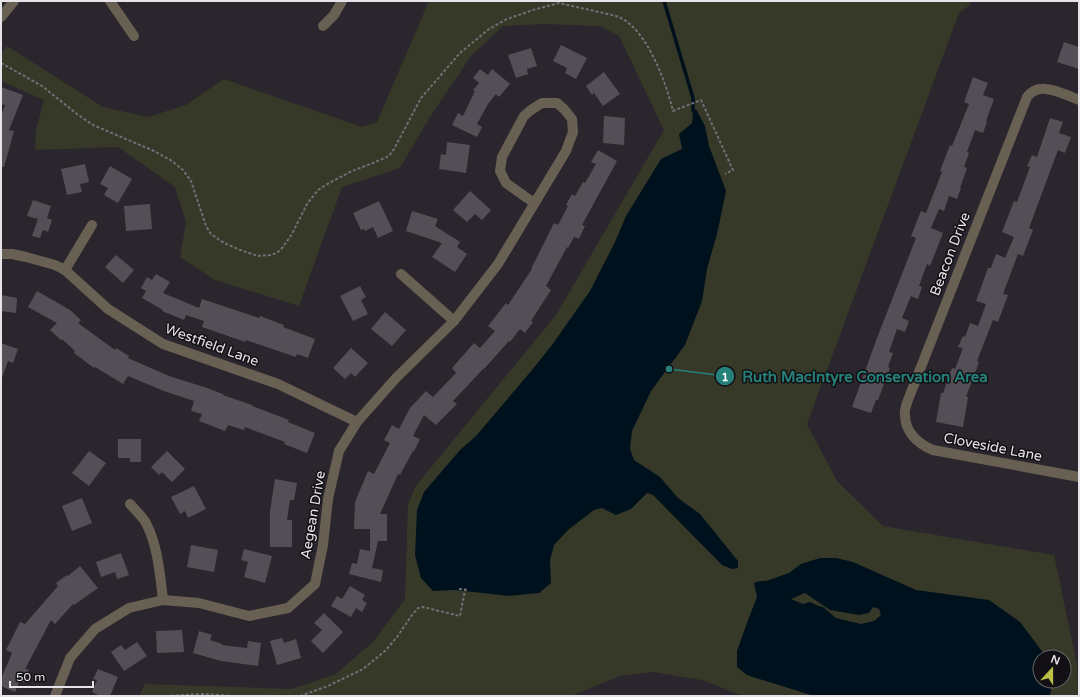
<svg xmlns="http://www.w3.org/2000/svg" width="1080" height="697" viewBox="0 0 1080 697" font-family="'Varela Round',sans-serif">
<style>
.green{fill:#363927;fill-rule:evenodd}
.water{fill:#00111e;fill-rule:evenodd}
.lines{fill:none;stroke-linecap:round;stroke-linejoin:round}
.stream{stroke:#00111e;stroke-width:3.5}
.building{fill:#544e56}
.path{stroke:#726e75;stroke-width:2;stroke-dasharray:3 2;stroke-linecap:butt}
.minor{stroke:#686053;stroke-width:10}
.labels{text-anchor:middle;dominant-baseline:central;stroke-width:3;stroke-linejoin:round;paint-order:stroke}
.street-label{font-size:14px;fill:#e7e4e9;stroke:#121014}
.leader{fill:none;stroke:#25817a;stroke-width:1.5}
.callout-dot{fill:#25817a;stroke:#121014;stroke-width:1.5}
.mark-label{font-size:12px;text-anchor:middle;font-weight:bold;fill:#fff}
.callout-label{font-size:15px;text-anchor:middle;font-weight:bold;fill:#25817a;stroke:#121014;stroke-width:3;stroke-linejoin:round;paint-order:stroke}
</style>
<rect width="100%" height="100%" fill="#2b262e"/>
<!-- green -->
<path class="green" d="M429 1H970L971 4 959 13 807 424 837 481 883 526 1054 555 1077 664 1078 696H743L702 680 652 672 620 676 571 696H139L145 684 292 689 336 674 374 641 405 599 408 505 415 487 556 315 664 130 619 36 600 26 544 24 503 26 471 56 428 120 400 168 342 187 299 306 215 280 180 257 186 222 175 187 118 147 35 150 36 130 44 100 1 81V53L7 46 103 107 148 117 186 105 224 79 362 127 377 122ZM1040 657H1064V681H1040Z"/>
<!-- water -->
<g class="water">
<polygon points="696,109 705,126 709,146 726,191 717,234 707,269 702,301 685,345 651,391 632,431 630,449 634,460 660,477 678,498 700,514 738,561 738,568 732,569 722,565 653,495 647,493 631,509 616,515 602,508 594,510 568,530 554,545 550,560 551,583 539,593 509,596 455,590 433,591 421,578 415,555 417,510 424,492 460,450 476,436 532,370 552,345 590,291 615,242 626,216 661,159 682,149 679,134 692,123 693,111"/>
<path d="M820 558H836L853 562 916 590 989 600 1020 622 1044 654V657H1040V681H1049L1051 689 1050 696H814L756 678 747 675 737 667V651L748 620 757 597 754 583 759 581H766L789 573 801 564ZM805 593 830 610 859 615 869 613 873 607 879 609 881 615 874 621 861 624 836 618 823 607 816 605 810 602 803 604 791 599Z"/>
</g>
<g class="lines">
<!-- stream -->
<polyline class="stream" points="664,1 693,98 693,111"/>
</g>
<!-- building -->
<g class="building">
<polygon points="1064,42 1079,47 1079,69 1057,62"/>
<polygon points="561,45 587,58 576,79 565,73 567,68 553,61"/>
<polygon points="531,48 537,66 527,69 528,74 516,78 508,55"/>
<polygon points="480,69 488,75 492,69 510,84 499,97 496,94 488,104 477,124 482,127 477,137 452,125 458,113 463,116 475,91 473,90 479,83 473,78"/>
<polygon points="604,72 620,94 603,106 594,93 592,95 586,86"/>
<polygon points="973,77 988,83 983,95 994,99 986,121 987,122 983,133 975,130 967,152 969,153 964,167 967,168 960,188 961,188 957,199 949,196 944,211 939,209 931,228 943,233 930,266 927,264 919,286 922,287 918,299 911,296 902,318 909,321 905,332 897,329 889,352 893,353 888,367 890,368 878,400 876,400 871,413 852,407 877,338 916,238 911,236 921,211 926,213 942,172 940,171 950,145 952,146 969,104 964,102"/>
<polygon points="1,87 23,95 9,130 14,131 4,167 1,167 1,115 5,105 1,104"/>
<polygon points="604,116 625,118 624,145 603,143"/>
<polygon points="1050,118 1063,122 1059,133 1071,137 1065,153 1058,150 1029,228 1033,230 1023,256 1018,254 1003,294 1008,295 998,322 993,320 977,361 979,362 966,397 968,397 963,427 936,422 941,393 943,393 952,368 955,369 963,348 958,347 963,336 965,337 970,323 978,326 986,304 976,301 988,268 991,268 996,254 1005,258 1014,237 1002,232 1014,201 1017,202 1030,167 1027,166 1032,155 1037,157"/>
<polygon points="447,142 470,145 466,173 439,169 441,154 446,155"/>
<polygon points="598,150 617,161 582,225 585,226 579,239 574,237 568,248 567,247 546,286 551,290 531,321 533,322 525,333 520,329 510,342 509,341 484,369 484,368 453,401 457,404 436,425 424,415 413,436 420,439 414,451 413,451 400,475 398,474 380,514 387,514 387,541 378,541 372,568 383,570 381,582 349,574 352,563 357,564 360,549 370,551 370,529 354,529 355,502 368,471 374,474 390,443 384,440 392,425 399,429 410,408 426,391 433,397 456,373 452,368 474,343 480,348 495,331 488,326 506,303 508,305 532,269 531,269 554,223 558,225 568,206 566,205 572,194 575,196 583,182 585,183 596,164 591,162"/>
<polygon points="85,164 89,182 80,184 82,192 67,195 61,169"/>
<polygon points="110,166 132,179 118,203 104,195 108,188 100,184"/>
<polygon points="470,191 491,210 482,220 475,214 467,222 453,210"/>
<polygon points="33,200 51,206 47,218 52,220 48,232 43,230 40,238 32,236 38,219 27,216"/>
<polygon points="379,201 393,231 378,238 373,227 365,231 364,229 361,230 353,213"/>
<polygon points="150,204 152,229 126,231 124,206"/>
<polygon points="412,211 438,219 435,226 460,242 457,247 467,254 455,272 432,257 442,243 406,231"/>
<polygon points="116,255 134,270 123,283 105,267"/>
<polygon points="156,274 170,282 163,293 199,308 202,299 259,318 260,316 284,325 283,327 315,339 308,358 297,354 296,357 246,340 245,342 202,327 204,321 186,315 184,320 162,311 163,310 142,298 146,291 141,288 147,277 152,280"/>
<polygon points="360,286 366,297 361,300 368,314 353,321 340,296"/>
<polygon points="37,291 70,310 81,320 78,323 115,350 116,348 129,356 128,358 169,376 204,387 223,394 223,395 252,405 252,406 289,420 288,422 315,433 307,453 284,444 285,442 245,427 244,430 228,425 225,431 199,421 202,414 191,411 194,401 164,391 128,376 123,384 95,367 94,368 74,353 75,351 62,339 61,340 50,330 57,323 28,307"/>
<polygon points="1,295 17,298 16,313 1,311"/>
<polygon points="385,312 406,330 392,346 371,329"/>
<polygon points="1,343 18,349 13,363 8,361 2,378 1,378"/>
<polygon points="351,348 368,363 355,377 351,373 345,379 333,368"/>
<polygon points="118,439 141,439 141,462 130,462 130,458 118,458"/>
<polygon points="89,451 106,463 89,486 72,473"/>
<polygon points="167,451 185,469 172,482 162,472 159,475 151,467"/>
<polygon points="275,479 297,483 294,500 290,500 287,520 292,520 292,547 270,547 270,511"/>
<polygon points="194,486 206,509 188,518 185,511 180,514 171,497"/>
<polygon points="82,498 92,523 72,531 62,506"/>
<polygon points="191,545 218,550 214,572 187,567"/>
<polygon points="244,549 272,556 265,583 244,577 248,562 241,560"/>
<polygon points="121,553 129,575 117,579 115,572 101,577 96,562"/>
<polygon points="80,566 98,588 74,605 73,604 55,624 51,620 25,669 29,670 24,683 20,680 15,692 1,686 1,679 12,653 6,650 20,622 25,624 58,586 56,583 67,575 68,576"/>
<polygon points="350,586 365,595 362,600 367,603 362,612 356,608 351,617 331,606 337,596 342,599"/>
<polygon points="324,613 343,632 323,653 311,641 322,630 314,623"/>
<polygon points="182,630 184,652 157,653 156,631"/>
<polygon points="199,631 212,635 210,640 222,644 222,645 247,648 248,641 261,643 258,666 221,661 193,653"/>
<polygon points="282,638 284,643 296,639 301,658 277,665 270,641"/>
<polygon points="137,642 147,656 124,671 111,652 121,645 125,650"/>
<polygon points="98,669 118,677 110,696 100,696 92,692 97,680 93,679"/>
</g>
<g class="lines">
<!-- path -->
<g class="path">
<path d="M1 63 42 86 77 114 93 125 154 151 172 161 183 170 191 181 206 226 211 234 224 243 243 251 258 256 270 255 277 253 283 247 292 234 307 204 318 190 329 183 352 171 373 163 389 156 394 149 421 98 460 53 489 29 507 19 533 10 559 3 612 15C615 16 618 16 621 18 648 32 666 83 673 111L701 100 733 170 725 174"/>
<polyline points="459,589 469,590"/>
<polyline points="166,696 202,694 234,696"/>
<polyline points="300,696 328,686 363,669 385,651 397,637 412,615 418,608 423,607 460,616 465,590"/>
</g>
<!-- minor -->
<g class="minor">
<polyline points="110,1 134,36"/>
<polyline points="1,17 14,1"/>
<polyline points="323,26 334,15 342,1"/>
<path d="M1079 100C1070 96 1048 87 1040 89 1034 90 1030 93 1027 97L908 400C906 405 904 410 905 415 905 432 918 444 933 450L1079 477"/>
<polyline points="1,254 12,254 26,257 55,265 65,270 108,309 163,344 278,384 357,422"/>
<polyline points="65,270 92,225"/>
<polyline points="401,274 454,321"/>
<path d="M130 504C135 510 142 516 146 523 158 546 160 575 163 600"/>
<polyline points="55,696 70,658 95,629 129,608 163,600 199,603 249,616 288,608 315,584 323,545 328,499 339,451 357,422 396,378 454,321 498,264 566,151 573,132 572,119 564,109 557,103 542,103 531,110 524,116 502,157 500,171 506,183 534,203"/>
</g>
</g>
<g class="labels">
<!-- street labels -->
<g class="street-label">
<text transform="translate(950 254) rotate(-69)">Beacon Drive</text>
<text transform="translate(212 345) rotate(20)">Westfield Lane</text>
<text transform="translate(993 447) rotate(11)">Cloveside Lane</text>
<text transform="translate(313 515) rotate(-80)">Aegean Drive</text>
</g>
</g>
<!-- callouts -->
<path class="leader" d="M669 369L725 376"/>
<g class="callout-dot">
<circle cx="669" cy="369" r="4"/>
<circle cx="725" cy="376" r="10"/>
</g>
<g class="mark-label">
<text x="725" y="381">1</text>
</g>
<g class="callout-label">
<text x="865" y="382">Ruth MacIntyre Conservation Area</text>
</g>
<!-- border -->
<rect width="1080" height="697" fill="none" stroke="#e7e4e9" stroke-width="4"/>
<!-- north arrow -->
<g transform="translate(1052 669) rotate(21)"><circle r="19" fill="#121014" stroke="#676569"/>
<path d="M0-3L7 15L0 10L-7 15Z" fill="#bbc044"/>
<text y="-6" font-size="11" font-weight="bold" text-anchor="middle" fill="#e7e4e9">N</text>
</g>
<!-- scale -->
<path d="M10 681v6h83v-6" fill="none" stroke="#e7e4e9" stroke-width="2"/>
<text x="16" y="681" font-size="12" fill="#e7e4e9" stroke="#121014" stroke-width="3" paint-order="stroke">50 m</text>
</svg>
